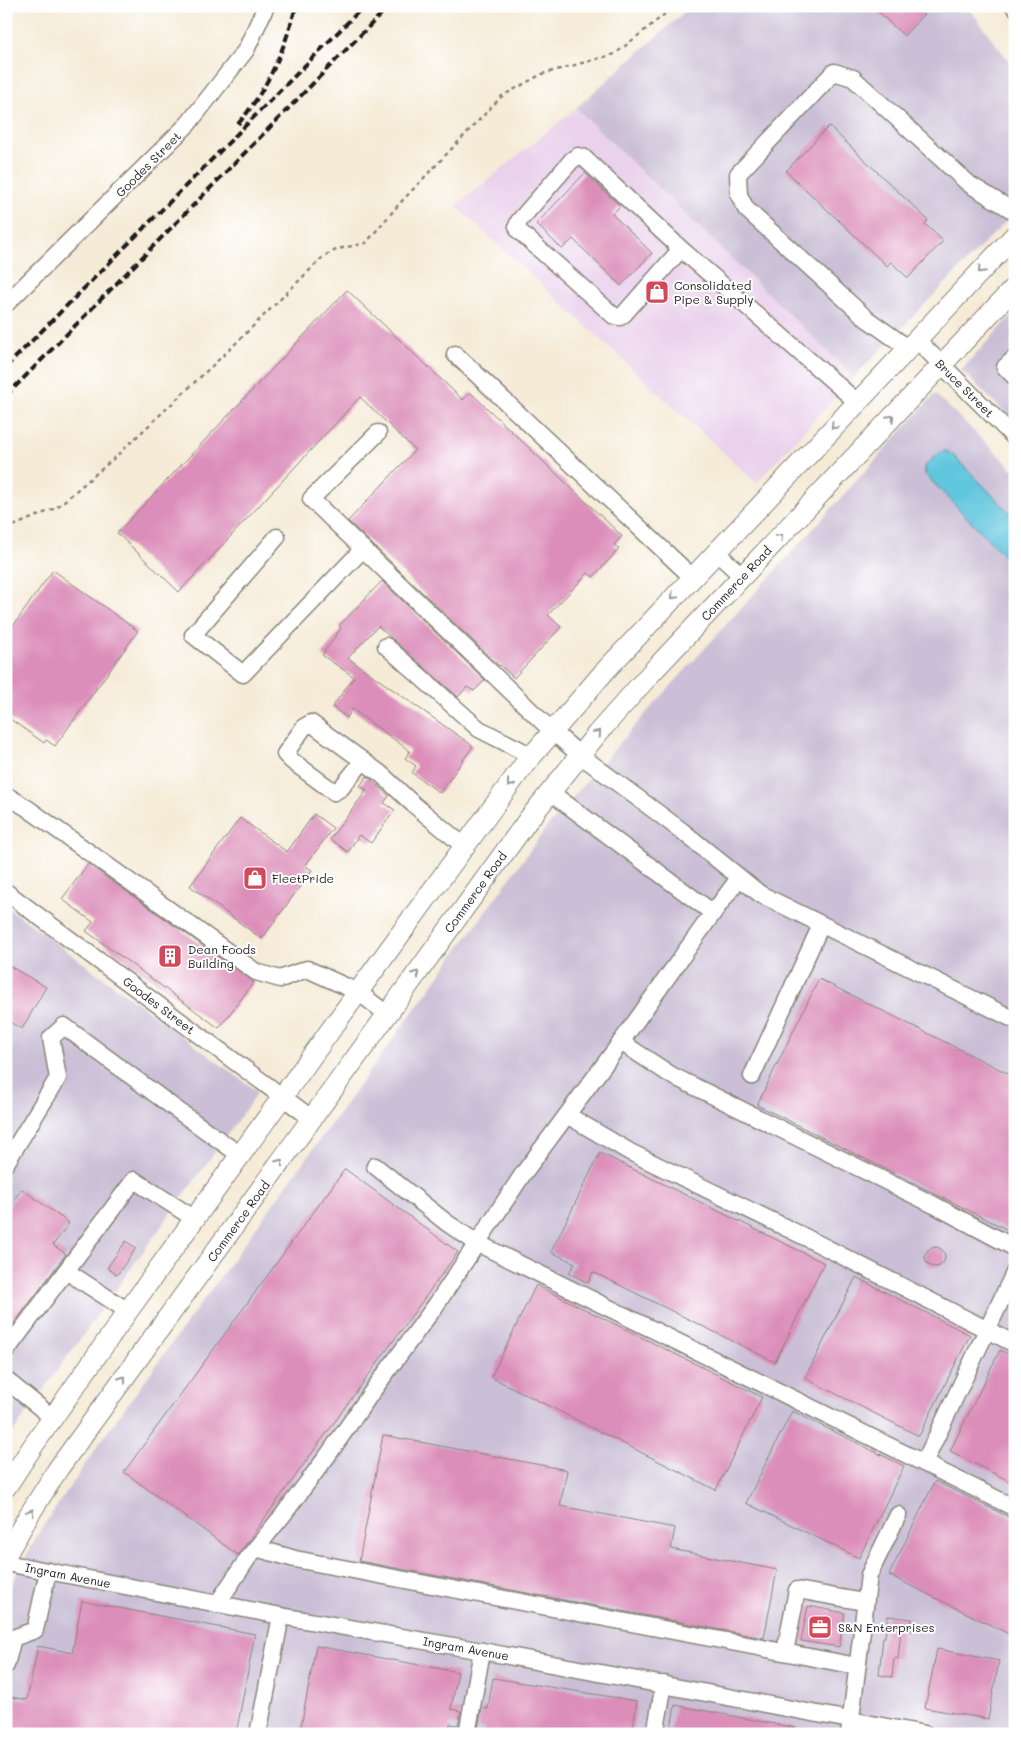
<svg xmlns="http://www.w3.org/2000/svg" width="1021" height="1740" viewBox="0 0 1021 1740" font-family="Mali,sans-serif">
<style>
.built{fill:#ead1ec}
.industrial{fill:#cabfd6}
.water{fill:#60c6de;stroke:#3e717d}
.building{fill:#dc8eba}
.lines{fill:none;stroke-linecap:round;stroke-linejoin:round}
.minor-casing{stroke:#88847a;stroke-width:19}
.major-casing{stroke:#88847a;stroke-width:22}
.path{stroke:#88847a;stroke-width:2.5;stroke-dasharray:4 4;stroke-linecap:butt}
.minor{stroke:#fff;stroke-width:16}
.major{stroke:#fff;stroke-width:20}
.rail{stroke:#1c1c1c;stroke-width:4;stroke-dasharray:8 4;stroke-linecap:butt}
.oneway{stroke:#999}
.labels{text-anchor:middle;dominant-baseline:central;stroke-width:4;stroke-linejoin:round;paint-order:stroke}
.street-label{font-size:12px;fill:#1c1c1c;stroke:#fff}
.poi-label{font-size:12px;fill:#1c1c1c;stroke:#fff;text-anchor:start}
</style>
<rect width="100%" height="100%" fill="#fff"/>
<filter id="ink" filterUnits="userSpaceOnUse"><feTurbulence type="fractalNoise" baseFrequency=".02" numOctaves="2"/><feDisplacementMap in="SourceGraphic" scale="10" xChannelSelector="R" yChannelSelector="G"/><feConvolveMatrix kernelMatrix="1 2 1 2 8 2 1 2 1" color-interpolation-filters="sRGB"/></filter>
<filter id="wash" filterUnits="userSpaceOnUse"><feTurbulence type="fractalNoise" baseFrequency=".0096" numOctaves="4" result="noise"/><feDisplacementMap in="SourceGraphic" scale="20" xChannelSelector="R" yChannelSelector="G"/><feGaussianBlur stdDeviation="1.12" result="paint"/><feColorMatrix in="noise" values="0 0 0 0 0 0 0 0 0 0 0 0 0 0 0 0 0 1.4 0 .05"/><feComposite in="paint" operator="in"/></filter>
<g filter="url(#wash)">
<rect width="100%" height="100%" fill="#f5ebd7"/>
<!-- built -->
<polygon class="built" points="576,108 854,377 756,483 456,206"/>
<!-- industrial -->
<g class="industrial">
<polygon points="691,6 967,6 1015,69 1015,212 854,377 576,108"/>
<polygon points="1015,312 1015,422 961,370"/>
<polygon points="935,394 1015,471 1015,1734 6,1734 6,1595 38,1534 98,1445 547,827 631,730"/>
<polygon points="6,906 258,1092 6,1442"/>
</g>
<!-- water -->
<polygon class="water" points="946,451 953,455 1015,518 1015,567 925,474 925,466 940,452"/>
<g id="blocks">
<!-- building -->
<g class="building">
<polygon points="872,6 931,6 904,36"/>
<polygon points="829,126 928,220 925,224 943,241 908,278 891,262 887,266 786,171"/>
<polygon points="585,173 620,206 612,214 652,253 621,286 573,239 562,249 536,224"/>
<polygon points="347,290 463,400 470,392 622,536 614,545 619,549 593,577 588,573 548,615 561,627 514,678 500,665 499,666 348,521 415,450 360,397 179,592 117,533"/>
<polygon points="53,570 138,631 55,746 46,740 44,743 6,716 6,636"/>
<polygon points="382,581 485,680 474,691 467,687 458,697 378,626 348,658 473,746 440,793 412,773 416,766 405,758 410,751 352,709 347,718 332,707 354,677 322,655 341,628 339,626"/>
<polygon points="367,776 389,796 384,803 395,810 371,843 359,835 348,852 330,839 367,790 360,786"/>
<polygon points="314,814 333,828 305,866 312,870 262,939 190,886 240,818 287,852"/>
<polygon points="88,864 254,982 219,1028 86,931 93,922 62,899"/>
<polygon points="6,964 46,987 22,1029 6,1020"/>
<polygon points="819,979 1015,1077 1015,1223 1010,1231 757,1105"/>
<polygon points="600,1153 824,1263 775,1362 593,1272 588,1283 569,1273 575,1263 551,1252"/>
<polygon points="345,1169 458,1252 238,1555 124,1472"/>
<polygon points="22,1189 69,1223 53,1245 66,1254 6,1334 6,1210"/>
<polygon points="126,1241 136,1248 117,1275 107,1268"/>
<circle cx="935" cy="1257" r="10"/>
<polygon points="856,1277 970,1335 919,1436 805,1378"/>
<polygon points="536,1285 762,1397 716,1490 491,1377"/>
<polygon points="1000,1350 1015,1357 1015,1484 950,1451"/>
<polygon points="792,1411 904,1466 859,1558 746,1503"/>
<polygon points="383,1435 567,1470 560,1506 675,1528 671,1549 777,1570 764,1638 359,1561"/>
<polygon points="935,1481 1015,1520 1015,1637 889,1575"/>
<polygon points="82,1601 255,1634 236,1734 6,1734 6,1725 11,1697 27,1700 38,1646 72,1653"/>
<polygon points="808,1606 845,1613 839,1647 801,1641"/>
<polygon points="888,1616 912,1619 911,1631 901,1630 898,1659 894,1658 892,1677 879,1675 883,1637 885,1637"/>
<polygon points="316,1646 458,1672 451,1709 461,1711 458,1725 450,1724 448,1734 310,1734 300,1732"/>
<polygon points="937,1649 999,1661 988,1719 925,1708"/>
<polygon points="493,1678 637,1701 632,1734 484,1734 485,1729 478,1728 482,1708 488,1709"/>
<polygon points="675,1705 796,1728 795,1734 670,1734"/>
</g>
</g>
</g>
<g filter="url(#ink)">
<use href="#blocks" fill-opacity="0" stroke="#88847a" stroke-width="1"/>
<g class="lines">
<!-- minor casing -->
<g class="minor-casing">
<g id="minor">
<polyline points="1014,6 1015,7"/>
<polyline points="681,249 624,314 620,317 614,316 519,231 517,226 519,221 572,160 578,156 583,157 681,249 857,402"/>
<polyline points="6,304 188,124 246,50 266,6"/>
<polyline points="916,339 1015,438"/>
<polyline points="908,348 867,319 746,209 739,195 738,174 834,72 853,78 969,184 1015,212"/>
<polyline points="455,354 692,577"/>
<polyline points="1015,358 1005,367 1015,377"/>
<polyline points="378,433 311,499 552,731 580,755 682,831 760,894 1015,1020"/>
<polyline points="277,537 193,635 243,674 363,549"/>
<polyline points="716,552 742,576"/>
<polyline points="386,646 479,729 532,756"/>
<polyline points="363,761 341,788 334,792 292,761 285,754 304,727 311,723 381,774 413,804 464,846"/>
<polyline points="550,792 713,913 621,1042 671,1075 934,1205 1015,1248"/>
<polyline points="6,795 27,808 256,972 280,979 307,969 358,992 387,1014"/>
<polyline points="6,892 311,1118"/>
<polyline points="713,913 739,878"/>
<polyline points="752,1076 821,925"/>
<polyline points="567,1115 630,1152 803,1236 1015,1344"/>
<polyline points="6,1163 58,1078 51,1038 64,1026 173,1107 240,1155"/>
<polyline points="375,1166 447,1223 477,1243 1015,1508"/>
<polyline points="66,1271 128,1311"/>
<polyline points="6,1351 134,1180 195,1219"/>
<polyline points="6,1380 53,1418"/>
<polyline points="924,1463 1015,1271"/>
<polyline points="256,1548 295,1559 857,1666"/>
<polyline points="6,1563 281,1616 482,1651 925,1734"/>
<polyline points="217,1604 248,1558 283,1515 328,1455 374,1389 436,1305 523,1174 621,1042"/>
<polyline points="785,1652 797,1590 864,1602"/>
<polyline points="6,1665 13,1638 35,1630 48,1571"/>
<polyline points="258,1734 281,1616"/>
<polyline points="467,1734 482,1651"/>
<polyline points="655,1734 664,1684"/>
<polyline points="849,1734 869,1575 898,1515"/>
</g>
</g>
<!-- major casing -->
<g class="major-casing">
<g id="major">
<polyline points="6,1487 35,1443 128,1311 358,992 524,765 604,672 1015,235"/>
<polyline points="6,1555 29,1515 58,1469 528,820 597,734 652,672 1015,287"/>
</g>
</g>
<!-- path -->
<polyline class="path" points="6,529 56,508 111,461 230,349 324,256 338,249 366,243 400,203 502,96 542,74 615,54 675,6"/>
<!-- minor -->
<use href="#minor" class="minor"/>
<!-- major -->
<use href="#major" class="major"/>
<!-- rail -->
<g class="rail">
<path d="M238 124C267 90 285 49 296 6"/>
<polyline points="6,367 364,6"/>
<polyline points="6,396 389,6"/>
</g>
</g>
<!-- one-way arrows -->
<defs><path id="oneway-chevron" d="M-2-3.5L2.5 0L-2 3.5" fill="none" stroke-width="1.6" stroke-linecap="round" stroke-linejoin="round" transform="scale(1.25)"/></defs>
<g class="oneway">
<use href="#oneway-chevron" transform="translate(981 270) rotate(134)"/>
<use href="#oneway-chevron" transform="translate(891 418) rotate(-47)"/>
<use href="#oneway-chevron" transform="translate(834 426) rotate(133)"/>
<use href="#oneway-chevron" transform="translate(780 537) rotate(-47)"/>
<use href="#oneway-chevron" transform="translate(674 596) rotate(133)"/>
<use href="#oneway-chevron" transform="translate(598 733) rotate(-50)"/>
<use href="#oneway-chevron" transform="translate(510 784) rotate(128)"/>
<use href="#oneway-chevron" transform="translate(416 974) rotate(-54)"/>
<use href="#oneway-chevron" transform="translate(280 1162) rotate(-54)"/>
<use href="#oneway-chevron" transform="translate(123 1379) rotate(-54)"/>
<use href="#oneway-chevron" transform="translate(31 1512) rotate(-59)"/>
</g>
</g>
<!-- icons -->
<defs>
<g id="shop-square" transform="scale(1.25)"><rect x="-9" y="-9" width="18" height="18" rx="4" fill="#d1495b" stroke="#fff"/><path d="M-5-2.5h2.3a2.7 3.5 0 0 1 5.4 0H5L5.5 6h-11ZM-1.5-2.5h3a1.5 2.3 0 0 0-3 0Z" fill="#fff"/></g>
<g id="building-square" transform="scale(1.25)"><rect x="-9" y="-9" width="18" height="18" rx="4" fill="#d1495b" stroke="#fff"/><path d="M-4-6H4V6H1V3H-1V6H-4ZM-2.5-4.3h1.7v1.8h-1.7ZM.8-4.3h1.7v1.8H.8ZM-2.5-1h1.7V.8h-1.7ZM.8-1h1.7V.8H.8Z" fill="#fff"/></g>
<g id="office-square" transform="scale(1.25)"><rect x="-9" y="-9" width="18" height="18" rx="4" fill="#d1495b" stroke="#fff"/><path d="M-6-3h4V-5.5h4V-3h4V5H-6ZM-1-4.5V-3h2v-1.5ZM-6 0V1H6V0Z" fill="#fff"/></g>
</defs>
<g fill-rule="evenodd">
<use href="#shop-square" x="657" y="292"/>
<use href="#shop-square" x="255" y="878"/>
<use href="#building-square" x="170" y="956"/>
<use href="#office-square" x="820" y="1627"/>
</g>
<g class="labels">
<!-- street labels -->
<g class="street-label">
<text transform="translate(148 164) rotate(-45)">Goodes Street</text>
<text transform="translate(965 388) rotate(45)">Bruce Street</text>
<text transform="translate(736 583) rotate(-47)">Commerce Road</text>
<text transform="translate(475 892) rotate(-54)">Commerce Road</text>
<text transform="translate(159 1005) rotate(37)">Goodes Street</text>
<text transform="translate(238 1221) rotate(-54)">Commerce Road</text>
<text transform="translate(68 1575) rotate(11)">Ingram Avenue</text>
<text transform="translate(466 1648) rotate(10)">Ingram Avenue</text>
</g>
<!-- poi labels -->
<g class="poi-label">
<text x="674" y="285">Consolidated<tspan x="674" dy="14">Pipe &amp; Supply</tspan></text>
<text x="272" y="878">FleetPride</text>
<text x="188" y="949">Dean Foods<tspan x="188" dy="14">Building</tspan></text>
<text x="838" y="1627">S&amp;N Enterprises</text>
</g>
</g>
<!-- margin -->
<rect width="1021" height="1740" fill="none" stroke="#fff" stroke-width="25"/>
</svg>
